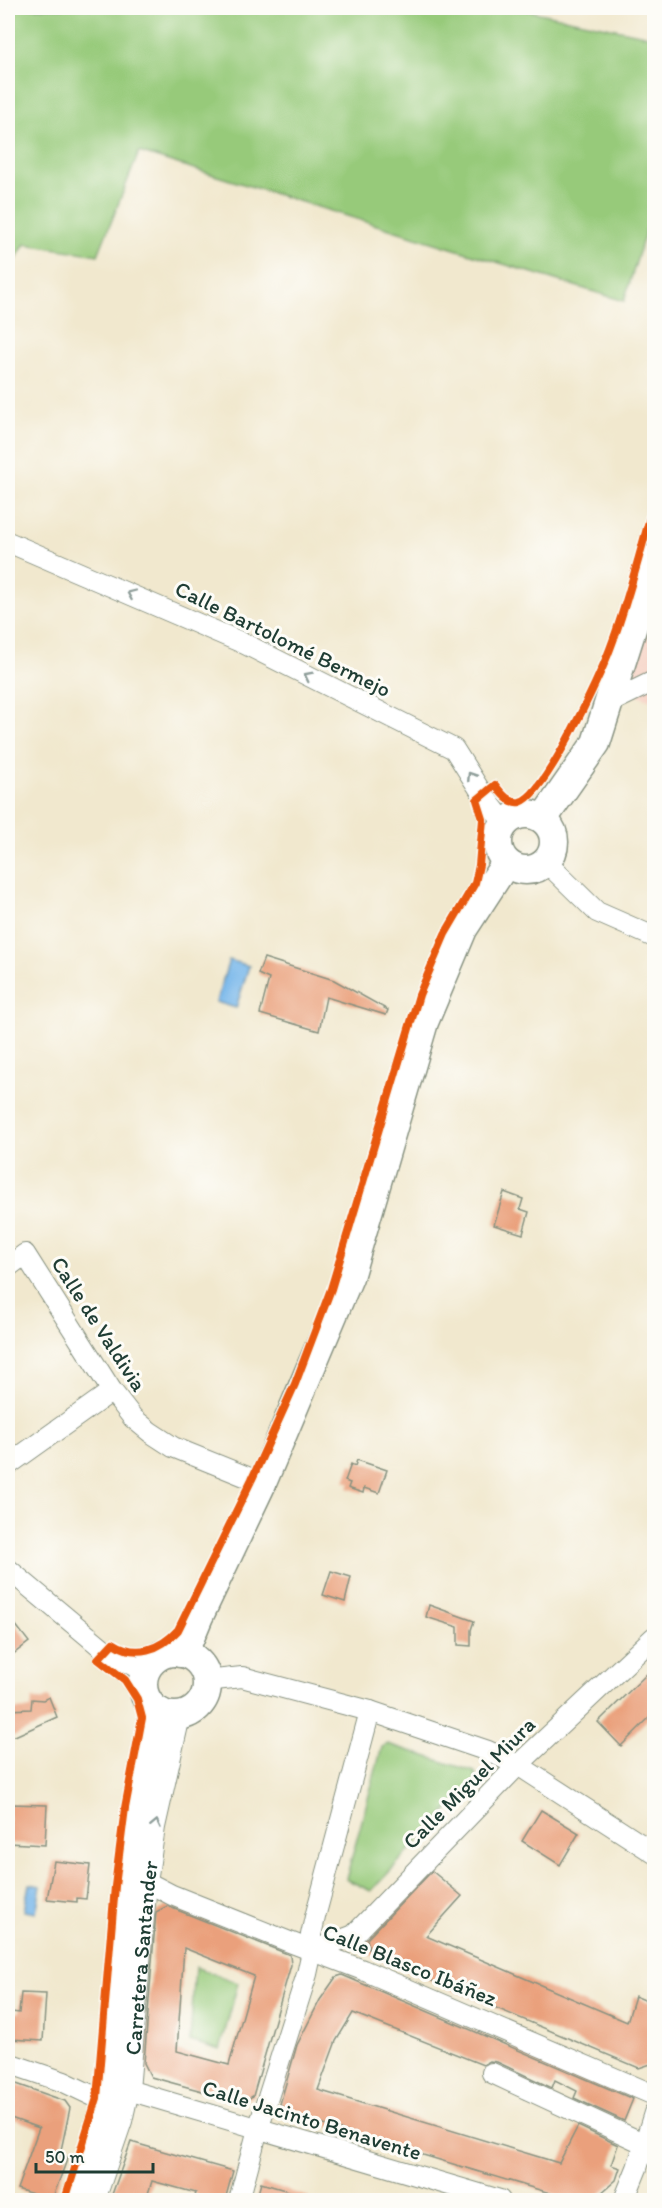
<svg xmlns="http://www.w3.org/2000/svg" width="662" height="2208" viewBox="0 0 662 2208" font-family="Itim,sans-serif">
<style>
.built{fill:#f6d2c4}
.green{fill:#97ca7a;stroke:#5b8457;stroke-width:1.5}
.water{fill:#76b6ea;stroke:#4a7a8f;stroke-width:1.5}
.building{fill:#eaa07b;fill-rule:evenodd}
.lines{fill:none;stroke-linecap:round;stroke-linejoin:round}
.minor-casing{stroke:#889281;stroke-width:22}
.highway-casing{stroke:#889281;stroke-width:31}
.minor{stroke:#fff;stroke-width:20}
.highway{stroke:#fff;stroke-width:28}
.cycleway-casing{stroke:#fdfcf7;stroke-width:11}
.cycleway{stroke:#e8590c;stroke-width:8}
.oneway{stroke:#8f9e9a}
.labels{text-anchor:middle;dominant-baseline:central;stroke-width:6;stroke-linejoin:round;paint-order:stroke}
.street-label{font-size:22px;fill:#1f3d34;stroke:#fdfcf7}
</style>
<rect width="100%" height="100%" fill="#fdfcf7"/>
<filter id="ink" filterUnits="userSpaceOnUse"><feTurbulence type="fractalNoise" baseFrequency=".0167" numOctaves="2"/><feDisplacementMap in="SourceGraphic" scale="12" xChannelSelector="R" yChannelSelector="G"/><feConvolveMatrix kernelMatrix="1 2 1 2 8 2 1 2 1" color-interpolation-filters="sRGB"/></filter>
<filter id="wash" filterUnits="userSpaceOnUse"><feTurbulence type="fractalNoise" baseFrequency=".008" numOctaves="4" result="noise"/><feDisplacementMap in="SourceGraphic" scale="24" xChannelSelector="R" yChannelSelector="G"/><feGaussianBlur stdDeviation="1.35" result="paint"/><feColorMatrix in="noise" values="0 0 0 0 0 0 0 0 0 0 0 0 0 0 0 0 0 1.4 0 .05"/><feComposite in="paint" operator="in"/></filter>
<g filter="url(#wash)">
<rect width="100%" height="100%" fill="#f1e8ce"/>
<!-- built -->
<polygon class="built" points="654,600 654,701 621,689"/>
<!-- green -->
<g class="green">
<polygon points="8,8 516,8 654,37 654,204 624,301 139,152 98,255 25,244 8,272"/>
<polygon points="388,1744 475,1772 476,1780 371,1891 346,1879 382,1747"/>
<polygon points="195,1967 238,1983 220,2050 190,2041"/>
</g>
<!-- water -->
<g class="water">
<polygon points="229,960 249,966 236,1008 216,1002"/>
<polygon points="29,1884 41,1886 36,1913 24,1911"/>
</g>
<g id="blocks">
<!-- building -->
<g class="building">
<polygon points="264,958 334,980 388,1010 386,1015 326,997 319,1031 260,1014 269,979 258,974"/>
<polygon points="504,1192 523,1199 520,1209 529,1212 523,1234 494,1225"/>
<polygon points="357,1460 387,1470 379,1493 364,1488 363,1493 348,1488 350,1483 345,1481 351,1464 355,1466"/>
<polygon points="331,1571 351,1577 345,1602 323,1595"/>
<polygon points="429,1605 474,1621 471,1630 471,1646 458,1645 458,1627 426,1617"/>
<polygon points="8,1615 29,1642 8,1658"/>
<polygon points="654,1667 654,1713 621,1746 598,1722"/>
<polygon points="49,1697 57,1717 15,1736 8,1736 8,1710 31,1709 32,1699 43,1700"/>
<polygon points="9,1804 47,1805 45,1845 8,1843"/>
<polygon points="541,1810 579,1833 560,1865 522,1841"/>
<polygon points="54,1861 90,1865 86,1899 77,1898 77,1902 47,1899"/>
<polygon points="432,1871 462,1896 426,1936 627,2022 635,1996 654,2004 654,2063 639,2068 370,1955 367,1939"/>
<path d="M167 1906 290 1955 291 1965 253 2096 242 2102 151 2077 144 2063 156 1912ZM184 1948 254 1976 229 2065 177 2051Z"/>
<polygon points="342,1975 633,2099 624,2121 574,2098 577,2091 555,2080 552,2088 497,2062 490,2061 483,2065 353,2013 336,2041 318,2090 559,2163 578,2126 618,2145 611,2165 620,2168 616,2180 593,2200 573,2200 287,2114 280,2104 297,2045 320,2000 336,1977"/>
<polygon points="21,1993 46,1994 43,2041 10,2039 12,2012 19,2013"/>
<polygon points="8,2081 65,2101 70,2108 60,2155 68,2157 52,2200 17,2189 39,2128 8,2117"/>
<polygon points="131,2142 233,2171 225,2200 194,2200 196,2193 152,2181 146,2200 110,2200"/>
<polygon points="261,2183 309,2197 309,2200 256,2200"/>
</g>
</g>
</g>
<g filter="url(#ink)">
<use href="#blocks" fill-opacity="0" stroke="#889281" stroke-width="1.5"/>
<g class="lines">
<!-- minor casing -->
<g class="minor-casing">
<g id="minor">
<polyline points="8,542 245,644 454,749 483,795 505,823"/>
<polyline points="609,703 654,681"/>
<polyline points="546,862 597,912 654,937"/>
<polyline points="8,1267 25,1254 112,1391 133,1418 150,1432 173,1447 262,1483"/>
<polyline points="8,1465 112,1391"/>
<polyline points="8,1569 106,1651 145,1672"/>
<polyline points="206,1681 242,1677 370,1711 488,1751 518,1765 654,1853"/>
<polyline points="147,1882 172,1895 287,1941 363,1970 654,2095"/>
<polyline points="312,1951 354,1935 518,1765 654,1637"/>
<polyline points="8,2063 64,2082 108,2103"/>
<polyline points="492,2073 645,2144"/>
<polyline points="118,2087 500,2200"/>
<path id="s1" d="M95 2200 122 2121 129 2090 147 1882 155 1827 180 1716"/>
<polyline points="239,2200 258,2129 307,1974 312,1951 311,1935 315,1917 370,1711"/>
<polyline points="624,2200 637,2168 654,2113"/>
</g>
</g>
<!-- highway casing -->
<g class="highway-casing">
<g id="highway">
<circle cx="526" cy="842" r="28"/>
<polyline points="543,819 596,743 654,559"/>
<circle cx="175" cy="1684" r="32"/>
<polyline points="180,1653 187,1645 199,1616 262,1483 349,1277 424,1022 463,929 506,863"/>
<polyline points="80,2200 96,2156 106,2118 129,1874 139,1803 160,1712"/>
</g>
</g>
<!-- minor -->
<use href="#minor" class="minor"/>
<!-- highway -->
<use href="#highway" class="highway"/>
<!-- cycleway casing -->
<g class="cycleway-casing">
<path id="cycleway" d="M65 2200 97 2098 115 1886 125 1808 142 1718 137 1699 125 1680 98 1659 113 1643C136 1658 160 1650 178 1630L252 1479 295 1384 331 1289 419 995 445 934 475 883 479 865 483 819 477 800 495 785C501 793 509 804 520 802 545 796 600 676 610 649 628 602 640 552 654 503"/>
</g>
<!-- cycleway -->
<use href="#cycleway" class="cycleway"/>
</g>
<!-- one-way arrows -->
<defs><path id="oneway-chevron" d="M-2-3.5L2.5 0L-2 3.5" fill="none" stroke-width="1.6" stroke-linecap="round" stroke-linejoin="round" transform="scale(1.5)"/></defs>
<g class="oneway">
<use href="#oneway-chevron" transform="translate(131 594) rotate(-156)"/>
<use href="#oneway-chevron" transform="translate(308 676) rotate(-153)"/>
<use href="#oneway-chevron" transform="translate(471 776) rotate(-123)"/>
<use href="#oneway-chevron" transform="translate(156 1824) rotate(-78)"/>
</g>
</g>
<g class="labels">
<!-- street labels -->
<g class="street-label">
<text transform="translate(283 639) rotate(26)">Calle Bartolomé Bermejo</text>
<text transform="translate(99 1324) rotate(57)">Calle de Valdivia</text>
<text transform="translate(469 1783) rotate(-45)">Calle Miguel Miura</text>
<text stroke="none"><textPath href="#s1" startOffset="248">Carretera Santander</textPath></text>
<text transform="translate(410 1965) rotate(22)">Calle Blasco Ibáñez</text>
<text transform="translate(312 2120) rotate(17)">Calle Jacinto Benavente</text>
</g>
</g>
<!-- margin -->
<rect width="662" height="2208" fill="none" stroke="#fdfcf7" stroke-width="30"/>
<!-- scale -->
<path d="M36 2163v9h117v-9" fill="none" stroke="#1f3d34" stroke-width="3"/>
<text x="45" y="2163" font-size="18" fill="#1f3d34" stroke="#fdfcf7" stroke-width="4.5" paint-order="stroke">50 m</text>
</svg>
